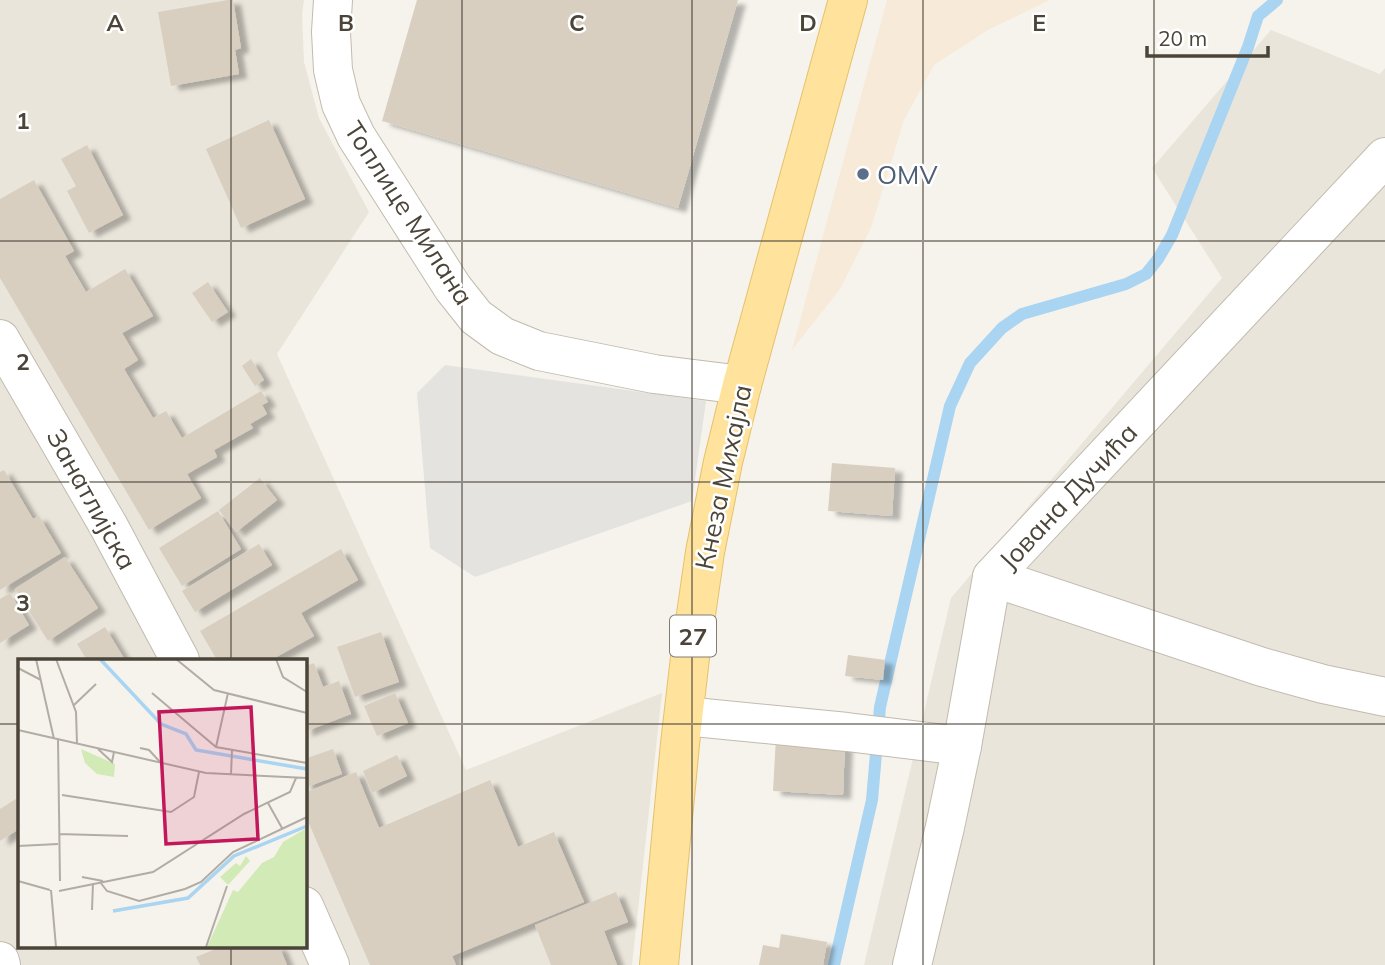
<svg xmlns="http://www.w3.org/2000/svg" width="1385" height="965" viewBox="0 0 1385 965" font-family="Mulish,sans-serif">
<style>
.residential{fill:#eae5da;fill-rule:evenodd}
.commercial{fill:#f7ead8}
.parking{fill:#e5e3e0}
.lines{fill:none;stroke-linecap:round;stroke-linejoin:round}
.stream{stroke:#a9d4f2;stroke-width:12}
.building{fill:#d8cfc1;filter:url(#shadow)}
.minor-casing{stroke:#c2bbae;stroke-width:40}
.major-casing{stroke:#e6c16a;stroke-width:40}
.minor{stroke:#fff;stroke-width:38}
.major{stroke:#ffe39c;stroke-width:38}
.grid{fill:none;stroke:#4b4439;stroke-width:2;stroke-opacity:0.55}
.service-dot{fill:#5c6f8a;stroke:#fff;stroke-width:2.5}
.labels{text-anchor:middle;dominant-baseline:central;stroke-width:5;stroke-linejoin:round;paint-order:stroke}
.shield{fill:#fff;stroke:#817c74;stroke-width:2}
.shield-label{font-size:24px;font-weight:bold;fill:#4b4439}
.service-label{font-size:26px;fill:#4e5e75;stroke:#fff;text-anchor:start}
.street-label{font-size:26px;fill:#4b4439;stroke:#fff}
.inset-river{fill:none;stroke:#a9d4f2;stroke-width:3.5}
.inset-road{fill:none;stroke:#b2ada4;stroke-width:2}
.view{fill:#c2185b;fill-opacity:0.15;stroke:#c2185b;stroke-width:3.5}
.inset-edge{fill:none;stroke:#4b4439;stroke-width:3.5}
.grid-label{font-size:23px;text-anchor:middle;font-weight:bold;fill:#4b4439;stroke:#fff;stroke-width:5;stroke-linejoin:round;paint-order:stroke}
</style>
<defs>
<filter id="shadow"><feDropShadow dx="8" dy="4.5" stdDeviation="2" flood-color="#0004"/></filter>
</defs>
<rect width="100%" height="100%" fill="#f6f3ec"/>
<!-- residential -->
<g class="residential">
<path d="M0 0H304L302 14 304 62 319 118 369 212 277 354 466 770 662 693 632 965H0ZM19 660H304V946H19Z"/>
<polygon points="1271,30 1380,74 1385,68 1385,965 864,965 951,598 1222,278 1152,168"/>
</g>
<!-- commercial -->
<polygon class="commercial" points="887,0 1050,0 988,30 934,65 904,120 871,228 840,289 792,350"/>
<!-- parking -->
<polygon class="parking" points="445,365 706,401 692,501 475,577 430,548 417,393"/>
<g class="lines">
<!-- stream -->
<polyline class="stream" points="834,965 872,800 880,707 950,406 970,363 1002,328 1022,314 1126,284 1146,274 1158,259 1172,235 1248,47 1258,16 1277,0"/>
</g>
<!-- building -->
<g class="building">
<polygon points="228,0 233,0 241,48 235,50 239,74 171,86 158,12"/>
<polygon points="417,0 738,0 678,208 382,121"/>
<polygon points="269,120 305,199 241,228 206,149"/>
<polygon points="87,145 123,215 89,233 67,191 76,186 61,159"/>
<polygon points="34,180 74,251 65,256 86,292 125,269 153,316 122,333 138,360 124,369 153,418 166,411 182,438 261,391 268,402 262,405 267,414 250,424 253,428 214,450 217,457 187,474 201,498 149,530 0,278 0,199"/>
<polygon points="208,282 228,312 212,322 192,293"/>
<polygon points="251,359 264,380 255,386 242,366"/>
<polygon points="832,463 895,468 892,516 828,511"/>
<polygon points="4,470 33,519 39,516 61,553 0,590 0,472"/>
<polygon points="260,478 277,500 236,532 219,510"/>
<polygon points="218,511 241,549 182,586 159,548"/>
<polygon points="259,544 272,565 195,612 182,591"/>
<polygon points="341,549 358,580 301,613 314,636 271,660 217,660 200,631"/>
<polygon points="65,557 98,608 48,641 15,589"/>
<polygon points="10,593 29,625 0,643 0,599"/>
<polygon points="105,627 125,660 87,660 77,644"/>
<polygon points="381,632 399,682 355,697 337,647"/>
<polygon points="848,655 885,660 883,680 845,676"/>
<polygon points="314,663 323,687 339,681 351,714 304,732 304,667"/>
<polygon points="395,693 408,723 377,736 364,706"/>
<polygon points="776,737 845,741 843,795 773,791"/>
<polygon points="333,749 342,774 304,788 304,759"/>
<polygon points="397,755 407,776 372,793 363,771"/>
<polygon points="356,772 379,828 490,780 518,847 554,832 584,902 452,956 456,965 370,965 304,812 304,793"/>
<polygon points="19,797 19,829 0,841 0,809"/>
<polygon points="616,892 628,922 604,931 617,965 551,965 535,925"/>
<polygon points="781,934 827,942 823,965 759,965 763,945 779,948"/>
<polygon points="223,946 279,946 287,965 200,965 196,957"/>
</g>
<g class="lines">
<!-- minor casing -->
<g class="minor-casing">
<g id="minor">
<polyline points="333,0 331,32 333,70 341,104 356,136 453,288 476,317 502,336 539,351 654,374 742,385"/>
<polyline points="0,339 108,525 180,660"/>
<polyline points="992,577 1262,667 1323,684 1385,697"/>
<polyline points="684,716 847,732 962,746"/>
<polyline points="304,906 330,965"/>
<polyline points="0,961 1,965"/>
<polyline points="912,965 945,827 962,746 992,577 1385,157"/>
</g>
</g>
<!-- major casing -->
<g class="major-casing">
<polyline id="major" points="659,965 680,744 691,649 705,552 723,462 742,385 848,0"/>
</g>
<!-- minor -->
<use href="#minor" class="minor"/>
<!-- major -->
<use href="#major" class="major"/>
</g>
<!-- grid -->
<path class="grid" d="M231 0V660M462 0V965M692 0V965M923 0V965M1154 0V965M0 241H1385M0 482H1385M0 724H19M304 724H1385M231 946V965"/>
<!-- markers -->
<circle class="service-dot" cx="863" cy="174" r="7"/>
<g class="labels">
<!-- shield labels -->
<rect class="shield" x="670" y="615.5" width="46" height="41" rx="5"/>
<g class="shield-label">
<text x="693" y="636">27</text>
</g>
<!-- service labels -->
<g class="service-label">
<text x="877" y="174">OMV</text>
</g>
<!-- street labels -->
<g class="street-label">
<text transform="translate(409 213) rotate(57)">Топлице Милана</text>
<text transform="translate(723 477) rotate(-78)">Кнеза Михајла</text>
<text transform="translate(1068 496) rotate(-47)">Јована Дучића</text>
<text transform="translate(92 499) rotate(61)">Занатлијска</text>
</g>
</g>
<!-- overview -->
<g transform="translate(18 659)">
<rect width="289" height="289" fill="#f6f3ec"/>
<path d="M63 90 97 105 96 118 79 115 67 104ZM289 169V288H189L215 231 220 233 244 204 256 198 265 183ZM228 197 232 202 210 226 202 218 218 204 222 207Z" fill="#d2eab5"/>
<path class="inset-river" d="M82 0 143 65 168 75 178 91 289 110M95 252 170 239 216 197 289 167"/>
<path class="inset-road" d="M18 0 36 80M38 0 58 53 59 84M158 0 196 31 289 54M258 0 265 18 289 33M0 9 23 21M134 34 198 88 289 104M56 46 78 25M0 71 188 114 289 119M40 80 42 222M198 88 210 34M122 89 131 91 143 104M80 90 94 103 96 93M213 116 214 90M44 136 153 153 176 138 181 113M250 144 264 169M41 175 110 177M0 187 40 185M64 218 85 222M0 222 32 231M82 223 89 232 121 242 167 230 183 223 215 193 289 158M33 231 38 288M41 232 135 213 226 155 272 133 278 119M74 251 75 224M188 288 209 227"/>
<path class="view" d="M233 48 240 180 148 185 141 53Z"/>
<rect width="289" height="289" class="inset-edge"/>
</g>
<g class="grid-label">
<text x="115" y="31">A</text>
<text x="346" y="31">B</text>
<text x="577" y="31">C</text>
<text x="808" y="31">D</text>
<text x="1039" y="31">E</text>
<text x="23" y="129">1</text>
<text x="23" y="370">2</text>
<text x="23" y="611">3</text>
</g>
<!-- scale -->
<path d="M1147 46v10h121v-10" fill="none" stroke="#4b4439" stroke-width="3.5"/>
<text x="1158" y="46" font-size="21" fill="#4b4439" stroke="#ffffff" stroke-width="5" paint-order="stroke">20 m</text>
</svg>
